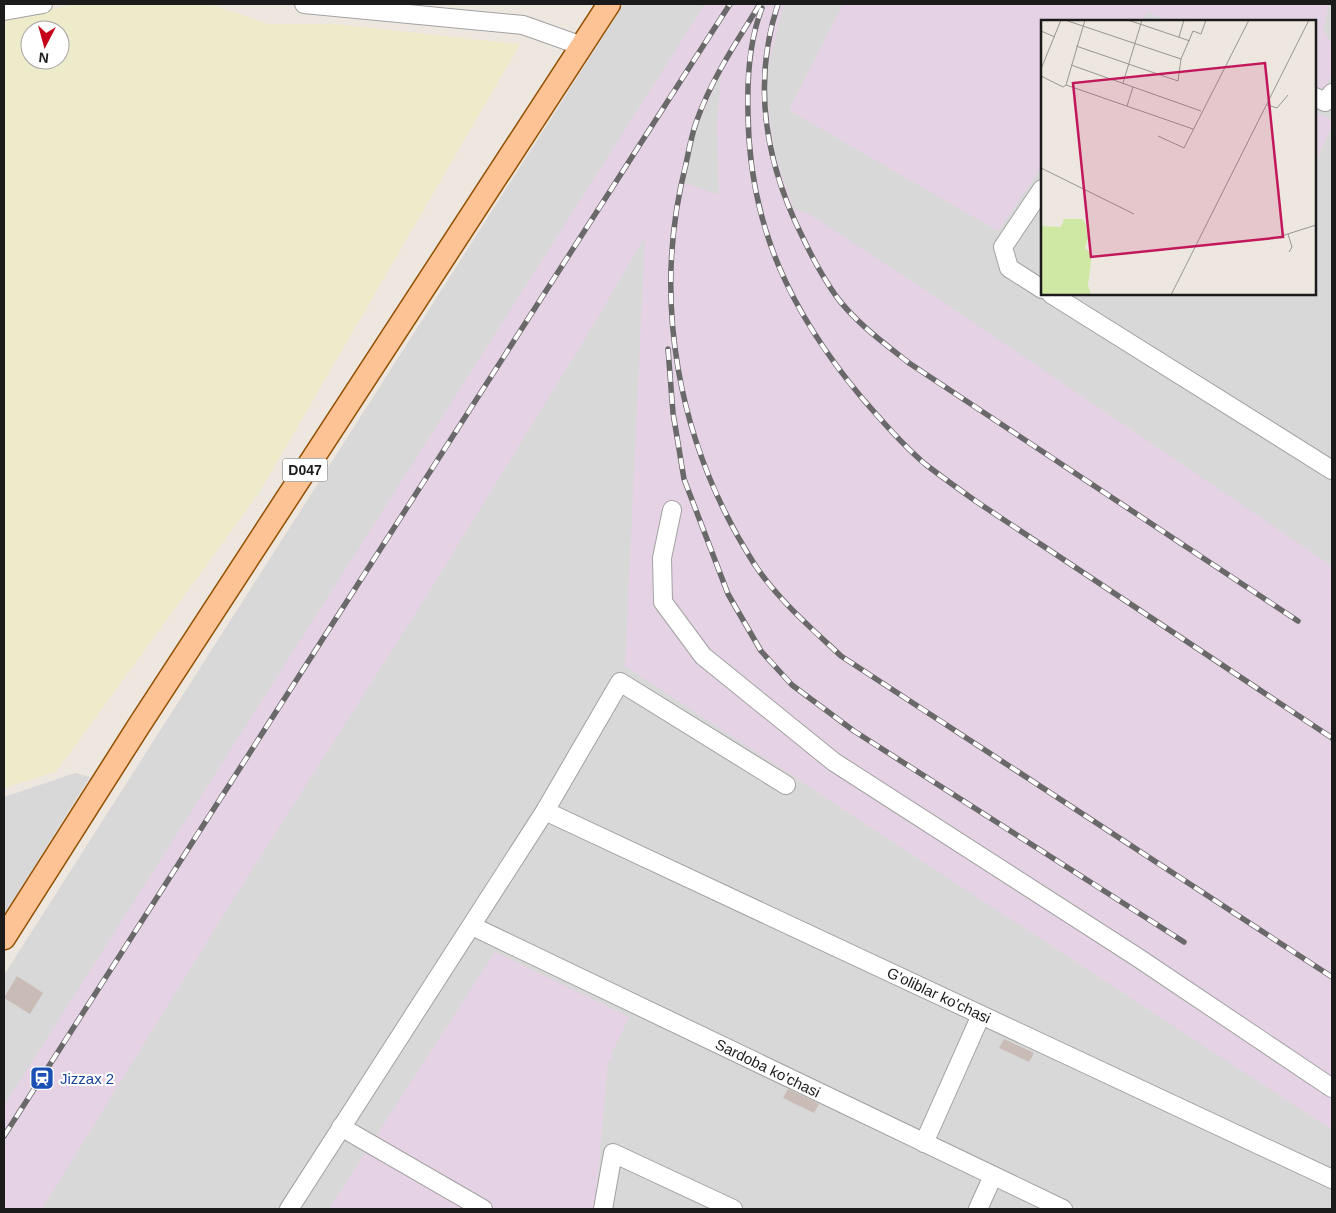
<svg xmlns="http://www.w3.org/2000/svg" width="1336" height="1213" viewBox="0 0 1336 1213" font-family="Arial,sans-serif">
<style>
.residential{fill:#d9d8d8;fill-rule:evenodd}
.industrial{fill:#e6d2e5;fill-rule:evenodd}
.farmland{fill:#edebca;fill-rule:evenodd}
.building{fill:#c9bcb6}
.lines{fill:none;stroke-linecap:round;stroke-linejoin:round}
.minor-casing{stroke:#a2a2a2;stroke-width:20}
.major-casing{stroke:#924f00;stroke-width:25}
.minor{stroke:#fff;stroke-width:18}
.major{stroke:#fdc395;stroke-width:22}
.rail-casing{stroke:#696969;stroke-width:5.5}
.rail{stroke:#fff;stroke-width:4;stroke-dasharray:11;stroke-linecap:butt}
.labels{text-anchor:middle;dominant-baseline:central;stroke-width:4;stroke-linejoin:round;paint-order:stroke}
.shield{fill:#fff;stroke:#5f5f5f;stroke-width:1}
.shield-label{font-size:14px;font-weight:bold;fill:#1b1b1b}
.street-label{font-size:15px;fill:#1b1b1b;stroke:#fff}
.transit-label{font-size:15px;fill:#164399;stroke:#fff;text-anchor:start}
.inset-road{fill:none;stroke:#999591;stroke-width:1}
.view{fill:#c2185b;fill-opacity:0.15;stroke:#c2185b;stroke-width:2.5}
.inset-edge{fill:none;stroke:#1b1b1b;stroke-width:2.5}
</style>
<rect width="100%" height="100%" fill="#ede7e0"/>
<!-- residential -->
<g class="residential">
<path d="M624 4H1332V1209H4V975ZM1042 21H1315V294H1042Z"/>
<polygon points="75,773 90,777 4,915 4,797"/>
</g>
<!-- industrial -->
<g class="industrial">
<path d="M705 4H784L765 79 774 151 794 209 809 214 940 300 1332 566V1130L625 666 645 236 597 319 424 600 234 898 42 1209H4V1106ZM721 73 717 125 719 195 685 183 691 140Z"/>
<polygon points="843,4 1329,4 1323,31 1332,44 1332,73 1322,94 1315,91 1315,21 1167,21 1148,12 1141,21 1042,21 1042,166 998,231 789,110"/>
<polygon points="1315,112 1332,120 1332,127 1315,162"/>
<polygon points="495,952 629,1017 612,1053 612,1060 608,1061 595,1209 329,1209"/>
</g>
<!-- farmland -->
<path class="farmland" d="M74 4H210L268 24H336L520 44 259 493 56 772 4 788V21ZM30 30H60V60H30Z"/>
<!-- building -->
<g class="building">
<polygon points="17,976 43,993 30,1014 4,998"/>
<polygon points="1004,1039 1034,1053 1029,1062 999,1048"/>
<polygon points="788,1089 819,1104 814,1113 783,1098"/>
</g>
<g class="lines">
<!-- minor casing -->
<g class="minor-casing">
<g id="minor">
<polyline points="304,4 523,25 582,46"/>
<polyline points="4,11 43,4"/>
<polyline points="1315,97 1325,102 1332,93"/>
<polyline points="1042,189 1003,247 1009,268 1042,289"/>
<polyline points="1051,294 1332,470"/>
<polyline points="672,510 662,558 663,602 703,656 834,762 1137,957 1332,1088"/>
<polyline points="545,811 1332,1179"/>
<polyline points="472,926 1063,1209"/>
<polyline points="341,1127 483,1209"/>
<polyline points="924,1143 981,1015"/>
<polyline points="289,1209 545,811 620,682 786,785"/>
<polyline points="603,1209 613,1153 733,1209"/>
<polyline points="978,1209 993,1176"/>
</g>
</g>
<!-- major casing -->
<g class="major-casing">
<polyline id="major" points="4,938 138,727 609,4"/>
</g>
<!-- minor -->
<use href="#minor" class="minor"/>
<!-- major -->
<use href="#major" class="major"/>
<!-- rail casing -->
<g class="rail-casing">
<g id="rail">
<path d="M760 4C737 41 712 78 697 120 692 133 689 149 686 164 651 300 678 443 753 562 776 598 810 627 841 656L1332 977"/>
<path d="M778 4C751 86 766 165 804 240 813 259 824 279 836 296 856 323 884 343 909 363L1298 621"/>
<path d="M762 8C749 41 747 78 748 113 749 226 791 313 862 398 882 421 902 444 925 464 942 477 960 490 977 502L1332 738"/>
<polyline points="668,349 673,413 684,479 728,594 761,651 792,685 854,731 1184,942"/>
<polyline points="4,1136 730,4"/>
</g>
</g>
<!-- rail -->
<use href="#rail" class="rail"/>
</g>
<!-- icons -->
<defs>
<g id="station-square" transform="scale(1.25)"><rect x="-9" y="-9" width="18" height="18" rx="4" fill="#1a4fb4" stroke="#fff"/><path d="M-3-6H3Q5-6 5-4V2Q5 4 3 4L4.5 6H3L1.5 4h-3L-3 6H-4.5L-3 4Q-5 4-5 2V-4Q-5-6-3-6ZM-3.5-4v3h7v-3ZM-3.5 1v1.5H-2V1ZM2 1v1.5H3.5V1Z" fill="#fff"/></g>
</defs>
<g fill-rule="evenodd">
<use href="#station-square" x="42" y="1078"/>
</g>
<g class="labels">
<!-- shield labels -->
<rect class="shield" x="282.5" y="458.5" width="45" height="23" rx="4"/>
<g class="shield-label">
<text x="305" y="470">D047</text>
</g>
<!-- street labels -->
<g class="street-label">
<text transform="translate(939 995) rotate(25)">G'oliblar ko'chasi</text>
<text transform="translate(768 1068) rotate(26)">Sardoba ko'chasi</text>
</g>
<!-- transit labels -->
<g class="transit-label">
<text x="60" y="1078">Jizzax 2</text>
</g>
</g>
<!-- overview -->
<g transform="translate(1041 20)">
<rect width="275" height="275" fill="#ede7e0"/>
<path d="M23 199H42L45 205 47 218 44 228 51 234 47 265 50 275H0V206L20 207Z" fill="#cfe9a4"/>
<path class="inset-road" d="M24 0 140 39M87 0 149 21M0 11 14 17M138 17 143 0M35 26 137 61 140 39 152 11 160 14 165 0M30 45 160 91M0 49 20 0M0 56 22 67 25 65 152 109M82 63 101 0M25 65 44 0M226 85 236 88 247 75M86 86 92 67M117 116 143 128 208 0M0 148 93 194M247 214 251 227 248 232M231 219 275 205M130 275 268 0"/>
<path class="view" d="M224 43 242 217 50 237 32 63Z"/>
<rect width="275" height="275" class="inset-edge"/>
</g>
<!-- border -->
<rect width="1336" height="1213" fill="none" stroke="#1b1b1b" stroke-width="10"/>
<!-- north arrow -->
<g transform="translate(45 45) rotate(186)"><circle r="24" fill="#ffffff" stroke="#a4a4a4"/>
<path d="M0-4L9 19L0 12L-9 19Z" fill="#c60019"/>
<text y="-8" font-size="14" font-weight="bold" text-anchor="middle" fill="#1b1b1b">N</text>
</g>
</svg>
